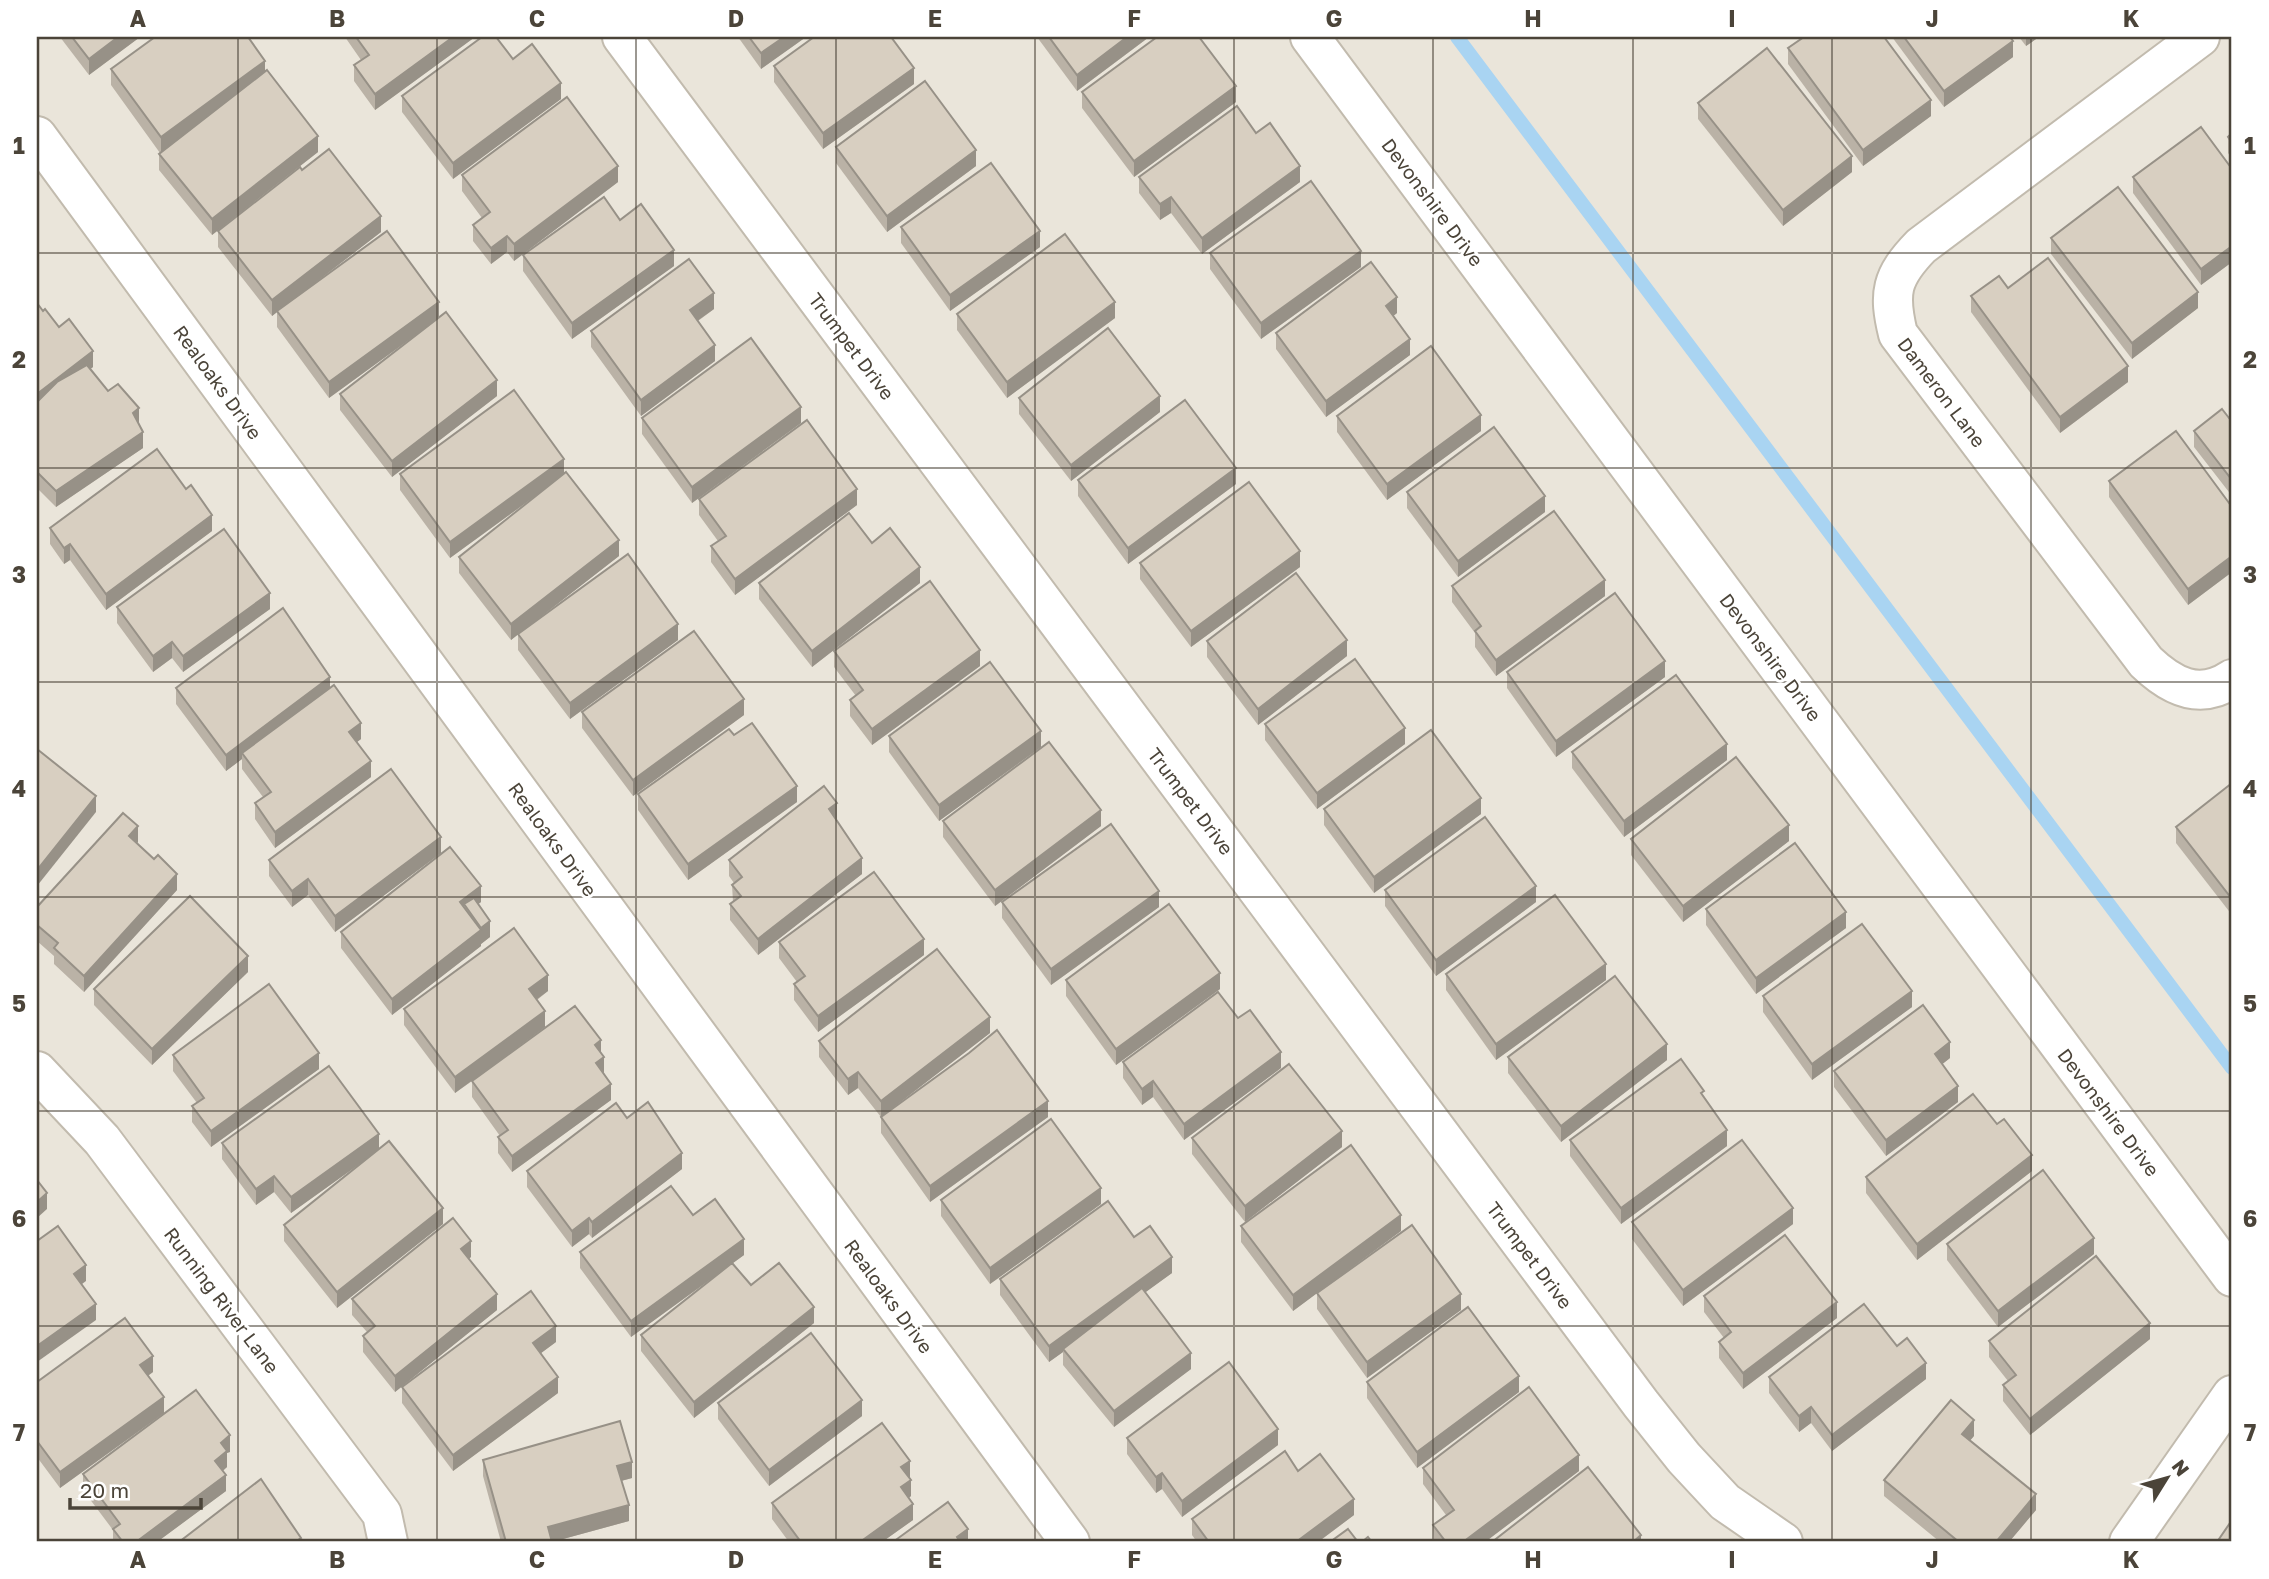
<svg xmlns="http://www.w3.org/2000/svg" width="2269" height="1579" viewBox="0 0 2269 1579" font-family="'Golos Text',sans-serif">
<style>
.residential{fill:#eae5da}
.lines{fill:none;stroke-linecap:round;stroke-linejoin:round}
.stream{stroke:#a9d4f2;stroke-width:14}
.minor-casing{stroke:#c2bbae;stroke-width:42}
.minor{stroke:#fff;stroke-width:38}
.wall{fill:#bab2a6}
.shaded-wall{fill:#979187}
.building{fill:#d8cfc1;stroke:#979187;stroke-width:2}
.grid{fill:none;stroke:#4b4439;stroke-width:2;stroke-opacity:0.55}
.labels{text-anchor:middle;dominant-baseline:central;stroke-width:6;stroke-linejoin:round;paint-order:stroke}
.street-label{font-size:19px;fill:#4b4439;stroke:#fff}
.neatline{fill:none;stroke:#4b4439;stroke-width:2.5}
.grid-label{font-size:23px;text-anchor:middle;font-weight:bold;fill:#4b4439}
</style>
<rect width="100%" height="100%" fill="#f6f3ec"/>
<!-- residential -->
<rect class="residential" x="37" y="37" width="2195" height="1505"/>
<g class="lines">
<!-- stream -->
<polyline class="stream" points="1457,37 2232,1068"/>
<!-- minor casing -->
<g class="minor-casing">
<g id="minor">
<polyline points="622,37 1641,1404 1684,1458 1725,1502 1783,1542"/>
<polyline points="1310,37 2232,1277"/>
<path d="M2200 37 1921 246C1891 277 1888 293 1898 334L2146 662C2171 686 2199 701 2232 679"/>
<polyline points="37,136 1070,1542"/>
<polyline points="37,1071 102,1140 382,1514 388,1542"/>
<polyline points="2129,1542 2232,1395"/>
</g>
</g>
<!-- minor -->
<use href="#minor" class="minor"/>
</g>
<!-- wall -->
<g class="wall">
<polygon points="60,37 140,37 89,75"/>
<polygon points="345,37 475,37 375,110 354,81 354,65 361,60"/>
<polygon points="738,37 806,37 761,69"/>
<polygon points="1037,37 1149,37 1077,91"/>
<polygon points="1892,37 2010,37 2013,57 1944,107"/>
<polygon points="2019,37 2039,37 2026,46"/>
<polygon points="1788,48 1931,116 1863,166 1788,64"/>
<polygon points="513,59 561,99 453,179 402,112 402,96"/>
<polygon points="774,66 914,84 823,149 774,82"/>
<polygon points="111,69 318,152 212,235 159,170 159,154 160,153 111,85"/>
<polygon points="1082,92 1236,102 1134,177 1082,108"/>
<polygon points="1698,103 1852,172 1783,226 1698,119"/>
<polygon points="1256,133 1300,182 1202,254 1171,213 1160,220 1139,193 1139,177"/>
<polygon points="2232,133 2232,159 2228,153 2228,137"/>
<polygon points="836,147 976,166 887,232 836,163"/>
<polygon points="2232,169 2232,262 2201,285 2133,193 2133,177"/>
<polygon points="302,170 381,232 289,303 439,318 497,396 392,477 340,410 340,394 428,326 329,398 277,327 277,312 272,316 218,247 218,231"/>
<polygon points="462,175 618,182 514,261 507,252 491,264 473,241 473,225 482,218 462,191"/>
<polygon points="901,227 1040,247 950,311 901,243"/>
<polygon points="2051,238 2198,308 2132,359 2051,254"/>
<polygon points="1210,253 1361,267 1261,339 1210,269"/>
<polygon points="523,255 674,266 572,339 523,271"/>
<polygon points="2008,288 2128,382 2060,433 1971,312 1971,296"/>
<polygon points="37,303 43,311 59,327 93,367 90,369 108,391 139,423 143,448 56,507 37,488"/>
<polygon points="714,309 698,321 715,361 641,416 591,347 591,331"/>
<polygon points="1397,313 1393,316 1410,355 1326,417 1276,349 1276,333"/>
<polygon points="957,314 1115,318 1007,398 957,330"/>
<polygon points="1019,398 1160,412 1071,481 1019,414"/>
<polygon points="1337,416 1481,431 1387,500 1337,432"/>
<polygon points="2232,416 2232,496 2194,447 2194,431 2229,418"/>
<polygon points="642,418 801,423 692,503 642,434"/>
<polygon points="400,474 564,474 619,556 525,629 678,640 570,719 518,650 518,634 511,640 459,573 459,557 556,481 450,558 400,490"/>
<polygon points="1078,480 1236,484 1128,564 1078,496"/>
<polygon points="2109,481 2232,507 2232,572 2188,605 2109,497"/>
<polygon points="1407,492 1545,512 1458,577 1407,508"/>
<polygon points="699,499 857,505 735,595 711,562 711,546 718,541 699,515"/>
<polygon points="50,528 212,531 106,610 70,560 64,564 50,544"/>
<polygon points="872,543 920,583 812,667 759,599 759,583"/>
<polygon points="1140,563 1300,567 1191,647 1140,579"/>
<polygon points="1452,586 1605,596 1496,676 1475,647 1475,633 1452,602"/>
<polygon points="117,607 270,609 183,672 172,658 153,672 117,623"/>
<polygon points="1207,641 1347,656 1258,725 1207,657"/>
<polygon points="834,651 980,666 872,745 850,716 850,700 856,696 834,667"/>
<polygon points="1507,672 1665,677 1556,757 1507,688"/>
<polygon points="176,688 330,688 361,739 357,742 371,777 275,848 255,819 255,803 263,797 242,769 242,759 226,771 176,704"/>
<polygon points="582,712 744,715 633,796 582,728"/>
<polygon points="1265,724 1405,744 1317,809 1265,740"/>
<polygon points="734,735 797,802 688,880 638,810 638,794"/>
<polygon points="889,736 1041,747 939,821 889,752"/>
<polygon points="1572,752 1727,760 1624,837 1572,768"/>
<polygon points="2232,783 2232,915 2176,843 2176,827"/>
<polygon points="1324,809 1481,814 1374,893 1324,825"/>
<polygon points="836,819 862,874 758,955 730,920 730,904 733,902 732,885 734,883 729,876 729,860 837,819"/>
<polygon points="943,821 1101,826 995,906 943,837"/>
<polygon points="1631,839 1789,841 1683,922 1631,855"/>
<polygon points="138,842 137,844 177,890 84,992 54,964 54,956 37,941 37,907"/>
<polygon points="450,847 481,902 478,904 490,937 481,944 481,943 481,946 392,1015 341,948 341,932"/>
<polygon points="441,853 335,932 308,895 292,907 269,876 269,860"/>
<polygon points="1385,890 1536,902 1436,976 1385,906"/>
<polygon points="1002,902 1159,907 1051,985 1002,918"/>
<polygon points="1706,909 1846,928 1756,994 1706,925"/>
<polygon points="779,942 924,955 818,1032 794,1000 794,984 797,982 779,958"/>
<polygon points="248,972 152,1065 94,1005 94,989"/>
<polygon points="1446,974 1606,980 1496,1060 1446,990"/>
<polygon points="1066,980 1220,989 1116,1065 1066,996"/>
<polygon points="548,991 537,1000 545,1027 478,1076 601,1054 604,1073 611,1100 512,1172 498,1153 498,1137 500,1136 472,1097 472,1081 455,1093 404,1025 404,1009"/>
<polygon points="1763,996 1912,1007 1812,1080 1763,1012"/>
<polygon points="1238,1018 1281,1068 1184,1140 1153,1097 1142,1105 1123,1078 1123,1062"/>
<polygon points="990,1033 890,1110 1048,1117 930,1202 881,1133 881,1117 858,1088 848,1095 819,1057 819,1041"/>
<polygon points="173,1055 319,1069 211,1147 192,1122 192,1106 197,1103 173,1071"/>
<polygon points="1508,1057 1667,1060 1561,1142 1508,1073"/>
<polygon points="1950,1058 1942,1064 1958,1102 1886,1156 1834,1087 1834,1071"/>
<polygon points="1704,1098 1727,1146 1621,1224 1570,1156 1570,1140"/>
<polygon points="627,1118 682,1169 592,1238 589,1234 572,1247 527,1187 527,1171"/>
<polygon points="1192,1138 1342,1147 1245,1222 1192,1154"/>
<polygon points="222,1143 379,1149 443,1224 337,1308 284,1241 284,1225 368,1158 291,1213 274,1192 256,1205 222,1159"/>
<polygon points="2032,1171 1917,1260 1866,1193 1866,1177"/>
<polygon points="941,1200 1101,1204 990,1284 941,1216"/>
<polygon points="693,1215 744,1255 733,1263 751,1285 814,1323 694,1418 641,1351 641,1335 718,1274 631,1337 580,1268 580,1252"/>
<polygon points="1632,1222 1793,1224 1683,1306 1632,1239"/>
<polygon points="1241,1226 1401,1231 1325,1287 1461,1310 1367,1378 1317,1309 1317,1293 1293,1311 1241,1242"/>
<polygon points="1134,1237 1172,1273 1145,1292 1191,1369 1114,1427 1063,1365 1063,1352 1049,1362 1000,1295 1000,1279"/>
<polygon points="1947,1244 2094,1254 1998,1327 1947,1260"/>
<polygon points="471,1257 469,1259 497,1310 395,1392 363,1352 363,1336 367,1332 352,1315 352,1299"/>
<polygon points="1704,1296 1837,1318 1743,1389 1719,1358 1719,1342 1724,1338 1704,1312"/>
<polygon points="2150,1339 2030,1435 2003,1401 2003,1385 2008,1381 1989,1357 1989,1341"/>
<polygon points="556,1342 541,1353 558,1393 453,1471 402,1403 402,1387"/>
<polygon points="1897,1346 1926,1379 1832,1451 1811,1423 1799,1432 1769,1393 1769,1377"/>
<polygon points="153,1372 148,1376 164,1413 60,1488 37,1457 37,1382"/>
<polygon points="1367,1382 1519,1392 1417,1468 1367,1398"/>
<polygon points="718,1403 862,1416 769,1486 718,1419"/>
<polygon points="1974,1436 1970,1440 2036,1510 2009,1542 1940,1542 1884,1496 1884,1480"/>
<polygon points="1127,1438 1278,1445 1182,1517 1162,1489 1156,1493 1127,1454"/>
<polygon points="230,1452 227,1453 227,1467 223,1471 226,1491 157,1542 113,1542 113,1530 83,1490 83,1474"/>
<polygon points="483,1460 632,1478 621,1481 629,1521 552,1542 501,1542 483,1476"/>
<polygon points="1423,1468 1579,1471 1485,1542 1434,1542 1433,1525 1446,1515 1423,1484"/>
<polygon points="1298,1471 1354,1515 1318,1542 1197,1542 1192,1535 1192,1519"/>
<polygon points="910,1477 909,1478 911,1496 909,1498 913,1520 882,1542 789,1542 772,1519 772,1503"/>
</g>
<!-- shaded-wall -->
<g class="shaded-wall">
<polygon points="118,37 140,37 89,75 89,59"/>
<polygon points="453,37 475,37 375,110 375,94"/>
<polygon points="784,37 806,37 761,69 761,53"/>
<polygon points="1127,37 1149,37 1077,91 1077,75"/>
<polygon points="2026,37 2039,37 2026,46"/>
<polygon points="2013,41 2013,57 1944,107 1944,91"/>
<polygon points="265,61 265,77 161,153 161,137"/>
<polygon points="914,68 914,84 823,149 823,133"/>
<polygon points="561,83 561,99 453,179 453,163"/>
<polygon points="1236,86 1236,102 1134,177 1134,161"/>
<polygon points="1931,100 1931,116 1863,166 1863,150"/>
<polygon points="318,136 318,152 212,235 212,219"/>
<polygon points="976,150 976,166 887,232 887,216"/>
<polygon points="1852,156 1852,172 1783,226 1783,210"/>
<polygon points="618,166 618,182 514,261 514,244"/>
<polygon points="1300,166 1300,182 1202,254 1202,238"/>
<polygon points="1171,197 1171,213 1160,220 1160,204"/>
<polygon points="381,216 381,232 272,316 272,300"/>
<polygon points="1040,231 1040,247 950,311 950,295"/>
<polygon points="507,236 507,252 491,264 491,248"/>
<polygon points="2232,246 2232,262 2201,285 2201,269"/>
<polygon points="674,250 674,266 572,339 572,323"/>
<polygon points="1361,251 1361,267 1261,339 1261,323"/>
<polygon points="2198,292 2198,308 2132,359 2132,343"/>
<polygon points="714,293 714,309 690,326 690,310"/>
<polygon points="1397,297 1397,313 1386,322 1386,306"/>
<polygon points="439,302 439,318 329,398 329,382"/>
<polygon points="1115,302 1115,318 1007,398 1007,382"/>
<polygon points="1410,339 1410,355 1326,417 1326,401"/>
<polygon points="715,345 715,361 641,416 641,400"/>
<polygon points="93,351 93,367 37,410 37,394"/>
<polygon points="2128,366 2128,382 2060,433 2060,417"/>
<polygon points="497,380 497,396 392,477 392,461"/>
<polygon points="1160,396 1160,412 1071,481 1071,465"/>
<polygon points="801,407 801,423 692,503 692,487"/>
<polygon points="139,408 139,424 133,413"/>
<polygon points="1481,415 1481,431 1387,500 1387,484"/>
<polygon points="143,432 143,448 56,507 56,491"/>
<polygon points="564,459 564,475 450,558 450,542"/>
<polygon points="1236,468 1236,484 1128,564 1128,548"/>
<polygon points="857,489 857,505 735,595 735,579"/>
<polygon points="1545,496 1545,512 1458,577 1458,561"/>
<polygon points="212,515 212,531 106,610 106,594"/>
<polygon points="619,540 619,556 511,640 511,624"/>
<polygon points="70,544 70,560 64,564 64,548"/>
<polygon points="1300,551 1300,567 1191,647 1191,631"/>
<polygon points="2232,556 2232,572 2188,605 2188,589"/>
<polygon points="920,567 920,583 812,667 812,651"/>
<polygon points="1605,580 1605,596 1496,676 1496,660"/>
<polygon points="270,593 270,609 183,672 183,656"/>
<polygon points="678,624 678,640 570,719 570,703"/>
<polygon points="1347,640 1347,656 1258,725 1258,709"/>
<polygon points="172,642 172,658 153,672 153,656"/>
<polygon points="980,650 980,666 872,745 872,729"/>
<polygon points="1665,661 1665,677 1556,757 1556,741"/>
<polygon points="330,677 330,693 242,753 242,759 226,771 226,755"/>
<polygon points="744,699 744,715 633,796 633,780"/>
<polygon points="361,723 361,739 349,748 349,732"/>
<polygon points="1405,728 1405,744 1317,809 1317,793"/>
<polygon points="1041,731 1041,747 939,821 939,805"/>
<polygon points="1727,744 1727,760 1624,837 1624,821"/>
<polygon points="371,761 371,777 275,848 275,832"/>
<polygon points="797,786 797,802 688,880 688,864"/>
<polygon points="96,796 96,812 37,886 37,870"/>
<polygon points="1481,798 1481,814 1374,893 1374,877"/>
<polygon points="837,803 837,819 829,825 829,809"/>
<polygon points="1101,810 1101,826 995,906 995,890"/>
<polygon points="1789,825 1789,841 1683,922 1683,906"/>
<polygon points="138,826 138,842 129,852 129,836"/>
<polygon points="441,837 441,853 335,932 335,916"/>
<polygon points="862,858 862,874 758,955 758,939"/>
<polygon points="177,874 177,890 84,992 84,976"/>
<polygon points="308,879 308,895 292,907 292,891"/>
<polygon points="481,886 481,902 469,911 464,904 464,915 460,902"/>
<polygon points="1536,886 1536,902 1436,976 1436,960"/>
<polygon points="1159,891 1159,907 1051,985 1051,969"/>
<polygon points="1846,912 1846,928 1756,994 1756,978"/>
<polygon points="490,921 490,937 481,944 481,928"/>
<polygon points="481,930 481,946 392,1015 392,999"/>
<polygon points="924,939 924,955 818,1032 818,1016"/>
<polygon points="248,956 248,972 152,1065 152,1049"/>
<polygon points="1606,964 1606,980 1496,1060 1496,1044"/>
<polygon points="1220,973 1220,989 1116,1065 1116,1049"/>
<polygon points="548,975 548,991 529,1005 529,989"/>
<polygon points="1912,991 1912,1007 1812,1080 1812,1064"/>
<polygon points="545,1011 545,1027 455,1093 455,1077"/>
<polygon points="990,1017 990,1033 881,1117 881,1101"/>
<polygon points="601,1040 601,1057 595,1045"/>
<polygon points="1950,1042 1950,1058 1935,1070 1935,1054"/>
<polygon points="1667,1044 1667,1060 1561,1142 1561,1126"/>
<polygon points="1281,1052 1281,1068 1184,1140 1184,1124"/>
<polygon points="319,1053 319,1069 211,1147 211,1131"/>
<polygon points="604,1057 604,1073 596,1063"/>
<polygon points="858,1072 858,1088 848,1095 848,1079"/>
<polygon points="1153,1081 1153,1097 1142,1105 1142,1089"/>
<polygon points="611,1084 611,1100 512,1172 512,1156"/>
<polygon points="1958,1086 1958,1102 1886,1156 1886,1140"/>
<polygon points="1048,1101 1048,1117 930,1202 930,1186"/>
<polygon points="1727,1130 1727,1146 1621,1224 1621,1208"/>
<polygon points="1342,1131 1342,1147 1245,1222 1245,1206"/>
<polygon points="379,1134 379,1150 291,1213 291,1197"/>
<polygon points="682,1153 682,1169 592,1238 592,1222"/>
<polygon points="2032,1155 2032,1171 1917,1260 1917,1244"/>
<polygon points="274,1176 274,1192 256,1205 256,1189"/>
<polygon points="1101,1188 1101,1204 990,1284 990,1268"/>
<polygon points="47,1193 47,1209 37,1218 37,1202"/>
<polygon points="443,1208 443,1224 337,1308 337,1292"/>
<polygon points="1793,1208 1793,1224 1683,1306 1683,1290"/>
<polygon points="1401,1215 1401,1231 1293,1311 1293,1295"/>
<polygon points="589,1218 589,1234 572,1247 572,1231"/>
<polygon points="2094,1238 2094,1254 1998,1327 1998,1311"/>
<polygon points="744,1239 744,1255 631,1337 631,1321"/>
<polygon points="471,1241 471,1257 461,1265 461,1249"/>
<polygon points="1172,1257 1172,1273 1065,1351 1063,1349 1063,1352 1049,1362 1049,1346"/>
<polygon points="86,1265 86,1281 74,1290 74,1274"/>
<polygon points="497,1294 497,1310 395,1392 395,1376"/>
<polygon points="1461,1294 1461,1310 1367,1378 1367,1362"/>
<polygon points="1837,1302 1837,1318 1743,1389 1743,1373"/>
<polygon points="96,1304 96,1320 37,1362 37,1346"/>
<polygon points="814,1307 814,1323 694,1418 694,1402"/>
<polygon points="2150,1323 2150,1339 2030,1435 2030,1419"/>
<polygon points="556,1326 556,1342 533,1359 533,1343"/>
<polygon points="1191,1353 1191,1369 1114,1427 1114,1411"/>
<polygon points="153,1356 153,1372 140,1381 140,1365"/>
<polygon points="1926,1363 1926,1379 1832,1451 1832,1435"/>
<polygon points="1519,1376 1519,1392 1417,1468 1417,1452"/>
<polygon points="558,1377 558,1393 453,1471 453,1455"/>
<polygon points="164,1397 164,1413 60,1488 60,1472"/>
<polygon points="862,1400 862,1416 769,1486 769,1470"/>
<polygon points="1811,1407 1811,1423 1799,1432 1799,1416"/>
<polygon points="1974,1420 1974,1436 1962,1450 1962,1434"/>
<polygon points="1278,1429 1278,1445 1182,1517 1182,1501"/>
<polygon points="230,1435 230,1452 227,1453 227,1467 215,1477 215,1461 221,1443"/>
<polygon points="1579,1455 1579,1471 1485,1542 1463,1542"/>
<polygon points="910,1461 910,1477 901,1483 901,1467"/>
<polygon points="632,1462 632,1478 617,1482 617,1466"/>
<polygon points="1162,1473 1162,1489 1156,1493 1156,1477"/>
<polygon points="226,1475 226,1491 157,1542 136,1542"/>
<polygon points="911,1480 911,1496 901,1503 901,1487"/>
<polygon points="2036,1494 2036,1510 2009,1542 1996,1542"/>
<polygon points="1354,1499 1354,1515 1318,1542 1296,1542"/>
<polygon points="913,1504 913,1520 882,1542 860,1542"/>
<polygon points="629,1505 629,1521 552,1542 548,1527"/>
<polygon points="968,1529 968,1542 957,1542 957,1537"/>
<polygon points="1641,1535 1641,1542 1633,1542"/>
</g>
<!-- building -->
<g class="building">
<polygon points="72,37 118,37 89,59"/>
<polygon points="155,37 248,37 265,61 161,137 111,69"/>
<polygon points="356,37 453,37 375,94 354,65 369,55"/>
<polygon points="482,37 496,37 513,59 532,44 561,83 453,163 402,96"/>
<polygon points="749,37 784,37 761,53"/>
<polygon points="814,37 891,37 914,68 823,133 774,66"/>
<polygon points="1049,37 1127,37 1077,75"/>
<polygon points="1157,37 1199,37 1236,86 1134,161 1082,92"/>
<polygon points="1804,37 1884,37 1931,100 1863,150 1788,48"/>
<polygon points="1904,37 2010,37 2013,41 1944,91"/>
<polygon points="1767,48 1852,156 1783,210 1698,103"/>
<polygon points="267,70 318,136 212,219 159,154"/>
<polygon points="925,81 976,150 887,216 836,147"/>
<polygon points="567,97 618,166 514,244 507,236 491,248 473,225 490,212 462,175"/>
<polygon points="1237,106 1256,133 1270,123 1300,166 1202,238 1171,197 1160,204 1139,177"/>
<polygon points="2201,127 2232,169 2232,246 2201,269 2133,177"/>
<polygon points="2232,133 2232,143 2228,137"/>
<polygon points="329,149 381,216 272,300 218,231 300,167 302,170"/>
<polygon points="991,163 1040,231 950,295 901,227"/>
<polygon points="1311,181 1361,251 1261,323 1210,253"/>
<polygon points="2118,187 2198,292 2132,343 2051,238"/>
<polygon points="604,197 620,220 641,204 674,250 572,323 523,255"/>
<polygon points="387,231 439,302 329,382 277,311"/>
<polygon points="1065,234 1115,302 1007,382 957,314"/>
<polygon points="2048,258 2128,366 2060,417 1971,296 1999,276 2008,288"/>
<polygon points="689,259 714,293 690,310 715,345 641,400 591,331"/>
<polygon points="1371,262 1397,297 1386,306 1410,339 1326,401 1276,333"/>
<polygon points="37,303 43,311 45,309 59,327 69,319 93,351 37,394"/>
<polygon points="446,312 497,380 392,461 340,394"/>
<polygon points="1108,328 1160,396 1071,465 1019,398"/>
<polygon points="751,338 801,407 692,487 642,418"/>
<polygon points="1431,346 1481,415 1387,484 1337,416"/>
<polygon points="87,365 108,391 118,384 139,408 133,413 143,432 56,491 37,472 37,402 57,382"/>
<polygon points="514,390 564,459 450,542 400,474"/>
<polygon points="1185,400 1236,468 1128,548 1078,480"/>
<polygon points="2222,409 2229,418 2232,416 2232,480 2194,431"/>
<polygon points="807,420 857,489 735,579 711,546 726,536 699,499"/>
<polygon points="1494,427 1545,496 1458,561 1407,492"/>
<polygon points="2176,431 2232,507 2232,556 2188,589 2109,481"/>
<polygon points="157,449 186,489 191,485 212,515 106,594 70,544 64,548 50,528"/>
<polygon points="566,472 619,540 511,624 459,557"/>
<polygon points="1249,482 1300,551 1191,631 1140,563"/>
<polygon points="1554,511 1605,580 1496,660 1475,631 1481,626 1452,586"/>
<polygon points="849,513 872,543 890,528 920,567 812,651 759,583"/>
<polygon points="224,529 270,593 183,656 172,642 153,656 117,607"/>
<polygon points="628,554 678,624 570,703 518,634"/>
<polygon points="1296,573 1347,640 1258,709 1207,641"/>
<polygon points="930,581 980,650 872,729 850,700 863,690 834,651"/>
<polygon points="1615,593 1665,661 1556,741 1507,672"/>
<polygon points="283,608 330,677 226,755 176,688"/>
<polygon points="694,631 744,699 633,780 582,712"/>
<polygon points="1355,659 1405,728 1317,793 1265,724"/>
<polygon points="990,662 1041,731 939,805 889,736"/>
<polygon points="1676,675 1727,744 1624,821 1572,752"/>
<polygon points="334,685 361,723 349,732 371,761 275,832 255,803 271,792 242,753"/>
<polygon points="752,723 797,786 688,864 638,794 729,729 734,735"/>
<polygon points="1431,730 1481,798 1374,877 1324,809"/>
<polygon points="1049,742 1101,810 995,890 943,821"/>
<polygon points="37,749 96,796 37,870"/>
<polygon points="1736,757 1789,825 1683,906 1631,839"/>
<polygon points="391,769 441,837 335,916 308,879 292,891 269,860"/>
<polygon points="2232,783 2232,899 2176,827"/>
<polygon points="824,786 837,803 829,809 862,858 758,939 730,904 741,896 732,885 742,877 729,860"/>
<polygon points="123,813 138,826 129,836 154,859 158,855 177,874 84,976 54,948 58,943 37,925 37,907"/>
<polygon points="1485,817 1536,886 1436,960 1385,890"/>
<polygon points="1111,824 1159,891 1051,969 1002,902"/>
<polygon points="1795,843 1846,912 1756,978 1706,909"/>
<polygon points="450,847 481,886 460,902 481,930 392,999 341,932"/>
<polygon points="874,872 924,939 818,1016 794,984 805,976 779,942"/>
<polygon points="1555,895 1606,964 1496,1044 1446,974"/>
<polygon points="190,896 248,956 152,1049 94,989"/>
<polygon points="474,898 490,921 481,928 464,904"/>
<polygon points="1169,904 1220,973 1116,1049 1066,980"/>
<polygon points="1862,924 1912,991 1812,1064 1763,996"/>
<polygon points="514,928 548,975 529,989 545,1011 455,1077 404,1009"/>
<polygon points="937,949 990,1017 881,1101 858,1072 848,1079 819,1041"/>
<polygon points="1615,976 1667,1044 1561,1126 1508,1057"/>
<polygon points="269,984 319,1053 211,1131 192,1106 204,1098 173,1055"/>
<polygon points="1218,992 1238,1018 1250,1010 1281,1052 1184,1124 1153,1081 1142,1089 1123,1062"/>
<polygon points="1923,1005 1950,1042 1935,1054 1958,1086 1886,1140 1834,1071"/>
<polygon points="575,1006 601,1040 595,1045 604,1057 596,1063 611,1084 512,1156 498,1137 508,1130 472,1081"/>
<polygon points="997,1030 1048,1101 930,1186 881,1117 969,1053"/>
<polygon points="1681,1059 1704,1091 1701,1093 1727,1130 1621,1208 1570,1140"/>
<polygon points="1289,1064 1342,1131 1245,1206 1192,1138"/>
<polygon points="329,1066 379,1134 291,1197 274,1176 256,1189 222,1143"/>
<polygon points="1973,1094 1997,1124 2004,1119 2032,1155 1917,1244 1866,1177"/>
<polygon points="648,1102 682,1153 592,1222 589,1218 572,1231 527,1171 616,1103 627,1118"/>
<polygon points="1051,1119 1101,1188 990,1268 941,1200"/>
<polygon points="1742,1140 1793,1208 1683,1290 1632,1222"/>
<polygon points="389,1141 443,1208 337,1292 284,1225"/>
<polygon points="1351,1145 1401,1215 1293,1295 1241,1226"/>
<polygon points="2043,1170 2094,1238 1998,1311 1947,1244"/>
<polygon points="37,1180 47,1193 37,1202"/>
<polygon points="671,1186 693,1215 715,1199 744,1239 631,1321 580,1252"/>
<polygon points="1108,1201 1134,1237 1150,1226 1172,1257 1049,1346 1000,1279"/>
<polygon points="453,1218 471,1241 461,1249 497,1294 395,1376 363,1336 375,1326 352,1299"/>
<polygon points="1412,1225 1461,1294 1367,1362 1317,1293"/>
<polygon points="58,1226 86,1265 74,1274 96,1304 37,1346 37,1241"/>
<polygon points="1785,1235 1837,1302 1743,1373 1719,1342 1731,1332 1704,1296"/>
<polygon points="2096,1256 2150,1323 2030,1419 2003,1385 2016,1375 1989,1341"/>
<polygon points="732,1263 751,1285 779,1263 814,1307 694,1402 641,1335"/>
<polygon points="1142,1288 1191,1353 1114,1411 1063,1349"/>
<polygon points="531,1291 556,1326 533,1343 558,1377 453,1455 402,1387"/>
<polygon points="1864,1304 1897,1346 1907,1338 1926,1363 1832,1435 1811,1407 1799,1416 1769,1377"/>
<polygon points="1468,1307 1519,1376 1417,1452 1367,1382"/>
<polygon points="125,1318 153,1356 140,1365 164,1397 60,1472 37,1441 37,1382"/>
<polygon points="811,1333 862,1400 769,1470 718,1403"/>
<polygon points="1229,1362 1278,1429 1182,1501 1162,1473 1156,1477 1127,1438"/>
<polygon points="1529,1387 1579,1455 1463,1542 1446,1542 1433,1525 1454,1510 1423,1468"/>
<polygon points="196,1390 230,1435 221,1443 227,1451 215,1461 226,1475 136,1542 123,1542 113,1529 120,1524 83,1474"/>
<polygon points="1951,1400 1974,1420 1962,1434 2036,1494 1996,1542 1959,1542 1884,1480"/>
<polygon points="620,1421 632,1462 617,1466 629,1505 548,1527 552,1542 506,1542 483,1460"/>
<polygon points="882,1423 910,1461 901,1467 911,1480 901,1487 913,1504 860,1542 801,1542 772,1503"/>
<polygon points="1285,1451 1298,1471 1320,1454 1354,1499 1296,1542 1209,1542 1192,1519"/>
<polygon points="1588,1467 1641,1535 1633,1542 1492,1542"/>
<polygon points="261,1479 301,1538 295,1542 179,1542"/>
<polygon points="948,1502 968,1529 957,1537 960,1542 900,1542 897,1539"/>
<polygon points="2232,1520 2232,1542 2217,1542"/>
<polygon points="1348,1529 1358,1542 1330,1542"/>
<polygon points="1368,1537 1372,1542 1362,1542"/>
</g>
<!-- grid -->
<path class="grid" d="M238 37V1542M437 37V1542M636 37V1542M836 37V1542M1035 37V1542M1234 37V1542M1433 37V1542M1633 37V1542M1832 37V1542M2031 37V1542M37 253H2232M37 468H2232M37 682H2232M37 897H2232M37 1111H2232M37 1326H2232"/>
<g class="labels">
<!-- street labels -->
<g class="street-label">
<text transform="translate(1433 202) rotate(53)">Devonshire Drive</text>
<text transform="translate(852 346) rotate(53)">Trumpet Drive</text>
<text transform="translate(218 382) rotate(54)">Realoaks Drive</text>
<text transform="translate(1942 392) rotate(53)">Dameron Lane</text>
<text transform="translate(1771 657) rotate(53)">Devonshire Drive</text>
<text transform="translate(1191 801) rotate(53)">Trumpet Drive</text>
<text transform="translate(553 839) rotate(54)">Realoaks Drive</text>
<text transform="translate(2109 1112) rotate(53)">Devonshire Drive</text>
<text transform="translate(1530 1255) rotate(53)">Trumpet Drive</text>
<text transform="translate(889 1296) rotate(54)">Realoaks Drive</text>
<text transform="translate(222 1300) rotate(53)">Running River Lane</text>
</g>
</g>
<!-- border -->
<rect width="2269" height="1579" fill="none" stroke="#ffffff" stroke-width="77"/>
<!-- north arrow -->
<g transform="translate(2167 1478) rotate(53)" stroke="#ffffff" stroke-width="5" paint-order="stroke">
<path d="M0-5L12 26L0 18L-12 26Z" fill="#4b4439"/>
<text y="-10" font-size="19" font-weight="bold" text-anchor="middle" fill="#4b4439">N</text>
</g>
<!-- scale -->
<path d="M70 1498v10h131v-10" fill="none" stroke="#4b4439" stroke-width="3.5"/>
<text x="80" y="1498" font-size="21" fill="#4b4439" stroke="#ffffff" stroke-width="5" paint-order="stroke">20 m</text>
<rect x="38" y="38" width="2192" height="1502" class="neatline"/>
<g class="grid-label">
<text x="138" y="27">A</text>
<text x="337" y="27">B</text>
<text x="537" y="27">C</text>
<text x="736" y="27">D</text>
<text x="935" y="27">E</text>
<text x="1134" y="27">F</text>
<text x="1334" y="27">G</text>
<text x="1533" y="27">H</text>
<text x="1732" y="27">I</text>
<text x="1932" y="27">J</text>
<text x="2131" y="27">K</text>
<text x="19" y="154">1</text>
<text x="2250" y="154">1</text>
<text x="19" y="368">2</text>
<text x="2250" y="368">2</text>
<text x="19" y="583">3</text>
<text x="2250" y="583">3</text>
<text x="19" y="797">4</text>
<text x="2250" y="797">4</text>
<text x="19" y="1012">5</text>
<text x="2250" y="1012">5</text>
<text x="19" y="1227">6</text>
<text x="2250" y="1227">6</text>
<text x="19" y="1441">7</text>
<text x="2250" y="1441">7</text>
<text x="138" y="1568">A</text>
<text x="337" y="1568">B</text>
<text x="537" y="1568">C</text>
<text x="736" y="1568">D</text>
<text x="935" y="1568">E</text>
<text x="1134" y="1568">F</text>
<text x="1334" y="1568">G</text>
<text x="1533" y="1568">H</text>
<text x="1732" y="1568">I</text>
<text x="1932" y="1568">J</text>
<text x="2131" y="1568">K</text>
</g>
</svg>
